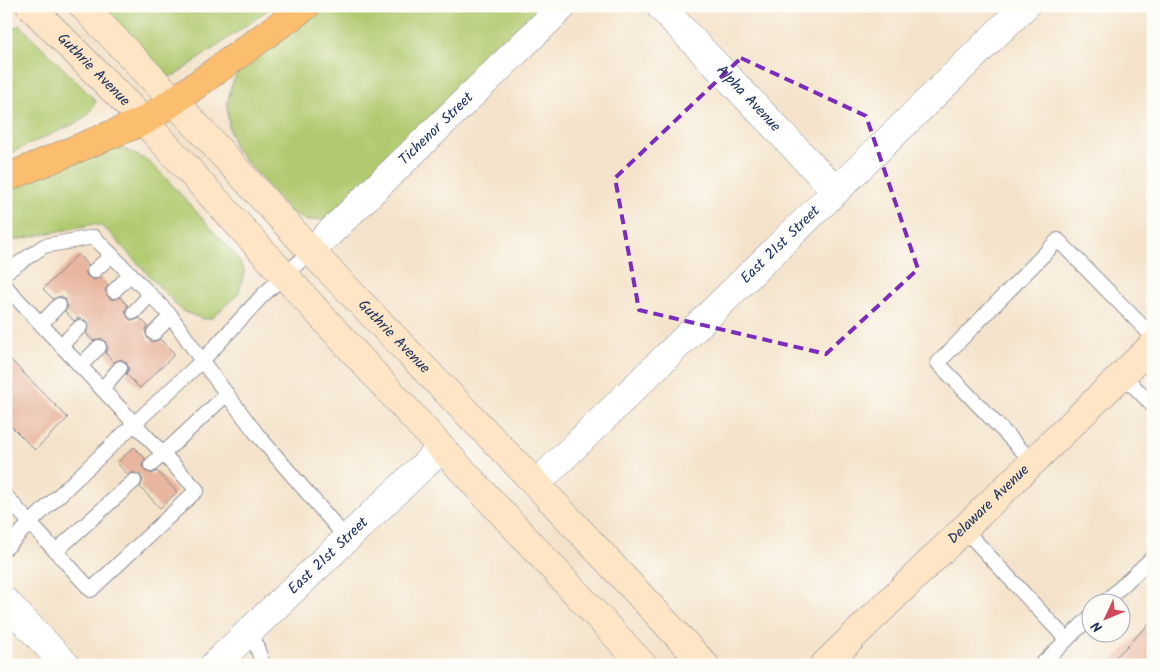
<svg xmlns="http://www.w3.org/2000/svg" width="1159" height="671" viewBox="0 0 1159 671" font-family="Kalam,sans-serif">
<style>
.green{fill:#b1ca6f;stroke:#667c66}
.building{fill:#e8b59e}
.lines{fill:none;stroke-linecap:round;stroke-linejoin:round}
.service-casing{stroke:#888994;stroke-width:16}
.minor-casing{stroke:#888994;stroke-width:29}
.secondary-casing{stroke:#888994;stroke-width:29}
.motorway-casing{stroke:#888994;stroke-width:29}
.service{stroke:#fff;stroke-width:14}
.minor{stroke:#fff;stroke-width:28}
.secondary{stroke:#fde5c5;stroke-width:28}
.motorway{stroke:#fbbd6e;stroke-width:28}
.marked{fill:none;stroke:#7b2cbf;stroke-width:4;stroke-dasharray:10 6;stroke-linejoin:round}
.labels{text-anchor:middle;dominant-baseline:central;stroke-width:5;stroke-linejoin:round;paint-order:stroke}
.street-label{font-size:15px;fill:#1b2f5e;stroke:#fdfcf7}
</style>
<rect width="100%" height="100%" fill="#fdfcf7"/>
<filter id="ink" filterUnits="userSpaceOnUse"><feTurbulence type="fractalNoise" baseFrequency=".02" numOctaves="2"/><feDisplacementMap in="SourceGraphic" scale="10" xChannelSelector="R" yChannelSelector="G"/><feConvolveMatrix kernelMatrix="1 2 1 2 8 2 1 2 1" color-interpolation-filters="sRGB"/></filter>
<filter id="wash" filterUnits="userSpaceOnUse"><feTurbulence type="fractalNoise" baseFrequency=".0096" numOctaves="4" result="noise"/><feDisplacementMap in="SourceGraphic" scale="20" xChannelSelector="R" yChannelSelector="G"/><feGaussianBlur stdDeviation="1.12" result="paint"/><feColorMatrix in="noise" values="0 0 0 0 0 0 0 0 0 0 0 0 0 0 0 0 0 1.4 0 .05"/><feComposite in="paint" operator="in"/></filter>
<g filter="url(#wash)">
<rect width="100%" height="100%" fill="#f4e3ca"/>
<!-- green -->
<g class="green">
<polygon points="95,6 274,6 177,74 164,78"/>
<polygon points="322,6 545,6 325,219 307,221 291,213 234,147 229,127 227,106 231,86 239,68 253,53"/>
<polygon points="20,25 96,101 88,115 76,123 6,155 6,32"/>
<polygon points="112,148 126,150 148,161 166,178 235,255 245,271 238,294 212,318 203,319 182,311 109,232 101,226 94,224 16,240 6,246 6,188"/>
</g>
<g id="blocks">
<!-- building -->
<g class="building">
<polygon points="78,254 88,265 85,272 88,277 95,280 100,277 108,285 105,289 108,297 112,300 120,297 128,306 125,310 128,318 132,321 140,318 148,326 145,331 148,339 152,342 160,339 175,354 140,388 126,374 129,369 126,362 121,359 114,362 105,353 108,349 105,341 101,338 93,341 86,333 89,325 86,321 78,318 74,321 65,311 68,307 65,299 61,296 53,299 43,289"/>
<polygon points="6,355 68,418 35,450 6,421"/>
<polygon points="134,447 145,458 142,466 145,471 152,474 157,471 177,492 160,508 140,487 143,480 140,475 133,472 128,475 117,463"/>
<polygon points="1153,620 1153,665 1108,665"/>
</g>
</g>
</g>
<g filter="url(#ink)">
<use href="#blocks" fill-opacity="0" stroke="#888994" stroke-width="1"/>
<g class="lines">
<!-- service casing -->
<g class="service-casing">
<g id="service">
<polyline points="311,251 263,295 202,361 256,433 347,539"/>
<polyline points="94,271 112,255"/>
<polyline points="6,272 44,246 94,237 171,316 202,361 135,423 30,523 6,496"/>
<polyline points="6,287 197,490 91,590 30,523 6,548"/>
<polyline points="114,291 131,274"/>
<polyline points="134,312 150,295"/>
<polyline points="41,324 59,305"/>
<polyline points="154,333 171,316"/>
<polyline points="61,345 80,327"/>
<polyline points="80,366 99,347"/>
<polyline points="1123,375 1153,406"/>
<polyline points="102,389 120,368"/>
<polyline points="1033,462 938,363 1058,240 1153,337"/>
<polyline points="151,465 227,394"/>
<polyline points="964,529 1066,639"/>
<polyline points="56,551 134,481"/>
<polyline points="1103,604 1153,557"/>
<polyline points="251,630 263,665"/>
<polyline points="1041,665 1092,615"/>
</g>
</g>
<!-- minor casing -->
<g class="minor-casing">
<g id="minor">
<path id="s1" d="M660 6 836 191"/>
<path id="s2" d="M311 251 563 6"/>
<path id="s3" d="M536 484 1025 6"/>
<polyline points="6,602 66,665"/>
<path id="s4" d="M214 665 442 448"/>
</g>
</g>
<!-- secondary casing -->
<g class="secondary-casing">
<g id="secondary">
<path id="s5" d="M30 6 144 121 435 441 643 665"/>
<path id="s6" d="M83 6 174 101 323 264 536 484 705 665"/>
<path id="s7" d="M824 665 1153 345"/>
</g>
</g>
<!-- motorway casing -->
<g class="motorway-casing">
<polyline id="motorway" points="6,178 144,121 174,101 306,6"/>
</g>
<!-- service -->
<use href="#service" class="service"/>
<!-- minor -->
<use href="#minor" class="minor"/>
<!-- secondary -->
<use href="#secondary" class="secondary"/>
<!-- motorway -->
<use href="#motorway" class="motorway"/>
</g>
</g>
<!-- marked area -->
<path class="marked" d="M741 58 866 116 918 269 826 354 639 310 615 178Z"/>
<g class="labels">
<!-- street labels -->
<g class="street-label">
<text stroke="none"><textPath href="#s5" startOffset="90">Guthrie Avenue</textPath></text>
<text stroke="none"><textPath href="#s1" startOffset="128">Alpha Avenue</textPath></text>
<text stroke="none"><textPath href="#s2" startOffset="175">Tichenor Street</textPath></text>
<text stroke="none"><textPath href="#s3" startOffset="342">East 21st Street</textPath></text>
<text stroke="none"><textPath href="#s6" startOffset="454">Guthrie Avenue</textPath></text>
<text stroke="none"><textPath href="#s7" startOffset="230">Delaware Avenue</textPath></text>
<text stroke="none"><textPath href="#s4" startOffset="158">East 21st Street</textPath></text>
</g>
</g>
<!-- margin -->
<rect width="1159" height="671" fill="none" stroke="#fdfcf7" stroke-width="25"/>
<!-- north arrow -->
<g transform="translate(1106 618) rotate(226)"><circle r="24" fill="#fdfcf7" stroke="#a3aaba"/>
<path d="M0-4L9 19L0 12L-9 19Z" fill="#d1495b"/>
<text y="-8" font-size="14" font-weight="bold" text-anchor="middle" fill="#1b2f5e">N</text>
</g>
</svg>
